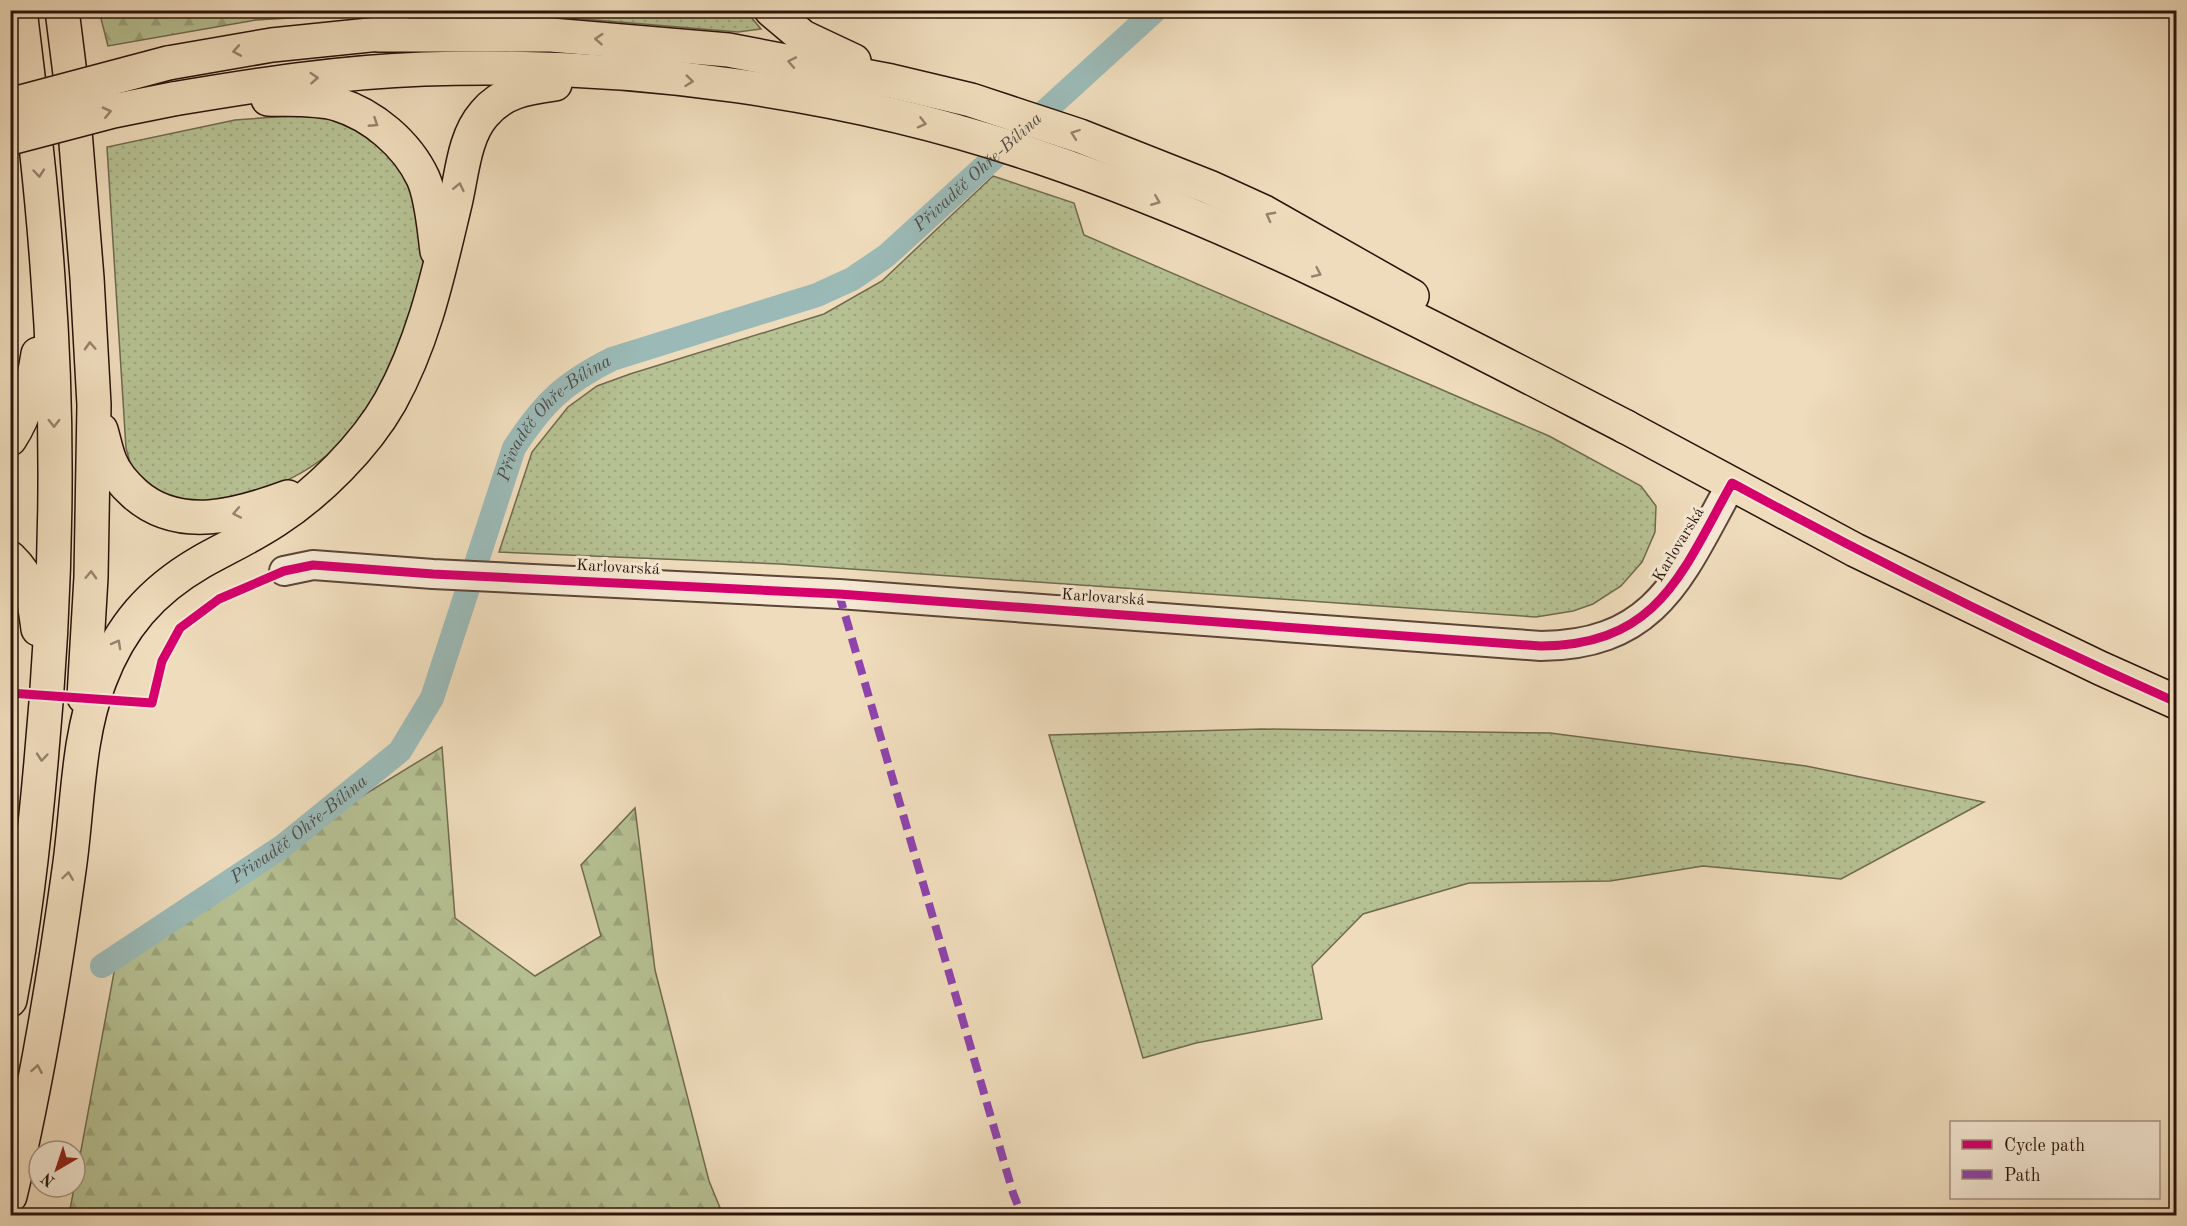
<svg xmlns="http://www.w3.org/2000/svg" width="2187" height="1226" viewBox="0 0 2187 1226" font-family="'Old Standard TT',serif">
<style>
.grass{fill:url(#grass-dots);stroke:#706a4e;stroke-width:1.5}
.forest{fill:url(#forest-firs);stroke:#706a4e;stroke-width:1.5}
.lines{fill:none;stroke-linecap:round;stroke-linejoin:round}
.canal{stroke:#9bbab7;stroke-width:24}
.street-casing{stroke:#5c4536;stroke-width:32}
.primary-casing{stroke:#2b130a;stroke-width:36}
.highway-casing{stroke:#2b130a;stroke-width:36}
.street{stroke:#f5e8d3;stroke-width:28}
.primary{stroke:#efdcbc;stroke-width:33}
.highway{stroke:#efdcbc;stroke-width:33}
.highway-bridge-casing{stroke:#2b130a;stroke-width:36;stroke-linecap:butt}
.highway-bridge{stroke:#efdcbc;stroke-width:33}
.quiet{stroke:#8e44ad;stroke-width:8;stroke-dasharray:15 8;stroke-linecap:butt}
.cycleway-casing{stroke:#f5e8d3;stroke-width:13}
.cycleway{stroke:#d6006c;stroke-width:9}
.oneway{stroke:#97826c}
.labels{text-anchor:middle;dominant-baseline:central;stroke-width:6;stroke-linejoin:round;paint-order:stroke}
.street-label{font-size:16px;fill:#2b130a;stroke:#f5e8d3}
.water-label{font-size:18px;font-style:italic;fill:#524d47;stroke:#f5e8d3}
</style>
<defs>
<pattern id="grass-dots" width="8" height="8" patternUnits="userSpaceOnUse" patternTransform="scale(1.5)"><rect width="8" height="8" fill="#b6c193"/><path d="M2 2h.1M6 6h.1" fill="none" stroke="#9da57d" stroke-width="1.8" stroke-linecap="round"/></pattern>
<pattern id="forest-firs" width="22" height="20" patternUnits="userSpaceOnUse" patternTransform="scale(1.5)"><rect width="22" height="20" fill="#b6c193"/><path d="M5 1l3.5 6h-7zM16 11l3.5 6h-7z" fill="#9da57d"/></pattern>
</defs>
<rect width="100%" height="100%" fill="#efdcbc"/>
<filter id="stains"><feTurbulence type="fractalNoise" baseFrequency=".00333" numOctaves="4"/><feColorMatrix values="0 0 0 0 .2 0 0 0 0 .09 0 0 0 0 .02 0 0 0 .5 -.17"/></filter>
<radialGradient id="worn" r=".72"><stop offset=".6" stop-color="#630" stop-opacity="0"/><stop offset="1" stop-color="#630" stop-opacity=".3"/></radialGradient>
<!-- grass -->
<g class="grass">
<polygon points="546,10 746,11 761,29 738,32 536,15"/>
<path d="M303 115C312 116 322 117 330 119 362 127 395 155 408 184 414 197 416 215 418 228 420 240 424 253 423 264 422 284 415 303 408 321 391 368 371 416 333 450 296 483 241 503 191 501 170 500 140 486 131 466 129 460 128 454 126 448L107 147 235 120Z"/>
<polygon points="993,176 1074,203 1084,235 1549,436 1641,486 1656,506 1655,532 1642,562 1621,586 1593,604 1573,611 1536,617 780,564 499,552 532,452 568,407 597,386 630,374 824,314 882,281"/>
<polygon points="10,233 17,381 10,402"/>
<polygon points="1262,729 1550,733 1806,766 1984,802 1841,879 1703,866 1610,881 1469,883 1363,914 1312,966 1322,1019 1196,1043 1143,1058 1049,735"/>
</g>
<!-- forest -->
<g class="forest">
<polygon points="99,11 99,10 409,11 256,20 108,46"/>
<polygon points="442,747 455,918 535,976 601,936 581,865 635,808 655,970 709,1181 723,1215 69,1215 118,951 279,847"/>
</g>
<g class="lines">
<!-- canal -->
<path class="canal" id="s1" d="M102 966 283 846 400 751 432 698 514 448C543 403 564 383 612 359L817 295 852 279 886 256 1156 10"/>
<!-- street casing -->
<g class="street-casing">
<path id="street" d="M284 571 313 565 433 574 839 594 1541 646C1659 645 1682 572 1732 483"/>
</g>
<!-- primary casing -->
<g class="primary-casing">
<polyline id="primary" points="1626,427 1855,550 2100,668 2176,702"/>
</g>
<!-- highway casing -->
<g class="highway-casing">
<g id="highway">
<polyline points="62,10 71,82 87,278 94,405 91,577 84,697"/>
<polyline points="771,10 803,37 854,61"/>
<polyline points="379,35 551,35 728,50 891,81 971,100 1080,136 1209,187 1264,212 1412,296"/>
<polyline points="168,63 272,45 399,32"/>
<path d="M173 99C256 85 339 72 424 69 629 62 848 91 1042 158 1245 227 1436 329 1626 427"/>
<path d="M268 99C290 100 315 98 337 104 373 115 407 144 423 178 432 198 434 229 437 251"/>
<path d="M101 430C104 440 106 451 110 461 115 474 125 485 135 494 179 533 239 515 288 497"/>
<path d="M10 439C27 413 33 385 38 354"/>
<path d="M10 558C33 580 34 600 38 629"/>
<path d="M10 1000C25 921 34 842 41 762 56 602 60 439 48 279 42 189 31 100 20 10"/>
<path d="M10 1196C36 1088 54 979 69 870 78 808 77 738 100 680 120 627 151 591 201 562 226 548 252 536 276 520 318 493 365 446 390 402 424 341 438 275 454 208 462 177 463 138 484 114 503 91 527 88 555 84"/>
</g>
</g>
<!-- street -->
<use href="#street" class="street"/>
<!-- primary -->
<use href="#primary" class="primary"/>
<!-- highway -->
<use href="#highway" class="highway"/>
<!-- highway-bridge casing -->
<g class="highway-bridge-casing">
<g id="highway-bridge">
<polyline points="10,105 168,63"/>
<polyline points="10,138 113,111 173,99"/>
</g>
</g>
<!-- highway-bridge -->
<use href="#highway-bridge" class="highway-bridge"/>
<!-- quiet -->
<polyline class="quiet" points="839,594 1013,1193 1022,1216"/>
<!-- cycleway casing -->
<g class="cycleway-casing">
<path id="cycleway" d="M10 693 152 703 162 661 180 628 219 599 284 571 313 565 433 574 839 594 1541 646C1659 645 1682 572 1732 483 1878 562 2025 635 2176 702"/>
</g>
<!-- cycleway -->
<use href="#cycleway" class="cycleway"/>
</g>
<!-- one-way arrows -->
<defs><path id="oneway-chevron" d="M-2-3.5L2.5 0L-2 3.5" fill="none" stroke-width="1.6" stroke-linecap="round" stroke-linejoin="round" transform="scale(1.5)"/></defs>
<g class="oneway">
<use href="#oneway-chevron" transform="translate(599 39) rotate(-176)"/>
<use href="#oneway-chevron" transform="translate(237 51) rotate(170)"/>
<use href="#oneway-chevron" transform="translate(792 62) rotate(-169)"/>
<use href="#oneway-chevron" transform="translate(314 78) rotate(-4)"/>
<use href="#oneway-chevron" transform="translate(689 81) rotate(6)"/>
<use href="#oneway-chevron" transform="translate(107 112) rotate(-13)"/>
<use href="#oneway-chevron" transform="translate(374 123) rotate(33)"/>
<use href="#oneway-chevron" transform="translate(922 123) rotate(14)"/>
<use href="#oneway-chevron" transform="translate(1075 134) rotate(-160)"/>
<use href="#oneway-chevron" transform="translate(39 173) rotate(85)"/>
<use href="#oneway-chevron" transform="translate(459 187) rotate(-77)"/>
<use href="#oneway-chevron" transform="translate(1156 201) rotate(22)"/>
<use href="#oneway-chevron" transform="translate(1270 216) rotate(-152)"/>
<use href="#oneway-chevron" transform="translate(1317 273) rotate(25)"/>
<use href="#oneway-chevron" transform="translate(90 346) rotate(-93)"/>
<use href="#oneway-chevron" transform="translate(54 423) rotate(90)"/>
<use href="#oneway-chevron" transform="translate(237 513) rotate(169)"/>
<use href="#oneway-chevron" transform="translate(91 575) rotate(-88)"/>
<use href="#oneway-chevron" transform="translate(117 644) rotate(-61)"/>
<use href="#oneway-chevron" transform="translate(42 757) rotate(95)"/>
<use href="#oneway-chevron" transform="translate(68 876) rotate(-82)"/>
<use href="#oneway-chevron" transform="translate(37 1069) rotate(-80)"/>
</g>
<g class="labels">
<!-- street labels -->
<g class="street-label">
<text transform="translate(1679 545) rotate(-59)">Karlovarská</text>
<text transform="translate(618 568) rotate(3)">Karlovarská</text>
<text transform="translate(1103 598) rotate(4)">Karlovarská</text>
</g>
<!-- water labels -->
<g class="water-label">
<text stroke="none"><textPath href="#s1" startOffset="1246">Přivaděč Ohře-Bílina</textPath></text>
<text stroke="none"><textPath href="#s1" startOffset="742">Přivaděč Ohře-Bílina</textPath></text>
<text stroke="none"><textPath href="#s1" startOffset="240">Přivaděč Ohře-Bílina</textPath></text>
</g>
</g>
<!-- margin -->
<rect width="2187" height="1226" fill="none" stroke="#efdcbc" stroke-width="36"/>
<rect x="12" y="12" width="2163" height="1202" fill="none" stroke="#2b130a" stroke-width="3"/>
<rect x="18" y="18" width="2151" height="1190" fill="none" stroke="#2b130a" stroke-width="1.5"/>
<!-- legend -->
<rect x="1950" y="1121" width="210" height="78" fill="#f5e8d3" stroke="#a49383" stroke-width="1.5"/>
<rect x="1962" y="1140" width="30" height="9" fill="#d6006c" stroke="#a49383" stroke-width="1.5"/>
<text x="2004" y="1151" font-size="18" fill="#2b130a">Cycle path</text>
<rect x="1962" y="1170" width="30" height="9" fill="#8e44ad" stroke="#a49383" stroke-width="1.5"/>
<text x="2004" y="1181" font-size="18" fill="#2b130a">Path</text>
<!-- north arrow -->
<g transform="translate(57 1169) rotate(219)"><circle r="28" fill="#f5e8d3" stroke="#a49383" stroke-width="1.5"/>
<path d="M0-4.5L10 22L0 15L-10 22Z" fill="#8f2418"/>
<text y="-9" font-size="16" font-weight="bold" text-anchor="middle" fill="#2b130a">N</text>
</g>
<rect width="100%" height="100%" filter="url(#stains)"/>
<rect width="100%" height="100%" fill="url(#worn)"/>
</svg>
